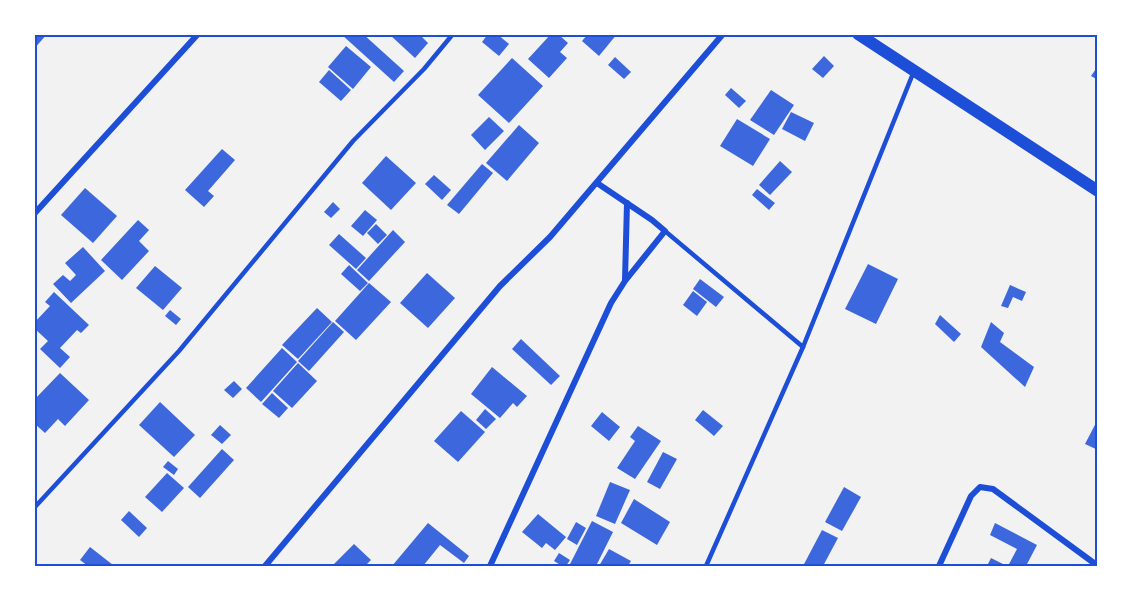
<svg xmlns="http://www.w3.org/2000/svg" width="1132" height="601" viewBox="0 0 1132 601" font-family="Poppins,sans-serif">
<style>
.building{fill:#3d67dc}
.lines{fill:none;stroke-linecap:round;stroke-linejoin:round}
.service{stroke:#1d4ed8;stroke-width:4.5}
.minor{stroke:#1d4ed8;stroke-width:6}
.secondary{stroke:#1d4ed8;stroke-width:12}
.neatline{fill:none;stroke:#1d4ed8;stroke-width:2}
</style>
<rect width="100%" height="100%" fill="#f2f2f2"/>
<!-- building -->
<g class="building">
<polygon points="34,34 47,34 34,49"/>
<polygon points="341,34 363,34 404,71 394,82"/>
<polygon points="389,34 419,34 428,43 415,58"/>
<polygon points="488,34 497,34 509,44 499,56 482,42"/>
<polygon points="551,34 558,34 568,43 560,52 567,58 549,78 528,59"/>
<polygon points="588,34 617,34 599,56 582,41"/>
<polygon points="346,46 371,67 353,89 328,67"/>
<polygon points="824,56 834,66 823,78 812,69"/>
<polygon points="615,57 631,72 624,79 608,65"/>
<polygon points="512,58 543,86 509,123 478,95"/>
<polygon points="1098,66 1098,80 1091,76"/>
<polygon points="329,70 351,90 341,101 319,82"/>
<polygon points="731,88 746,101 739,108 725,95"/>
<polygon points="771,90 794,105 774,135 750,120"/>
<polygon points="791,112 814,123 805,141 782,129"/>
<polygon points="489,117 504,131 485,150 471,135"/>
<polygon points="737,119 770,139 753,166 720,146"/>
<polygon points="519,125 539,143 507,181 486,163"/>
<polygon points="222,149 235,160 208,191 214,196 204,207 185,190"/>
<polygon points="386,156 416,183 391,210 362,183"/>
<polygon points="780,161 792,172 770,195 759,185"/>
<polygon points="482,164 493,173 459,214 447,205"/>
<polygon points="434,175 451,190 442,200 425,184"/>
<polygon points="85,188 117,216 93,243 61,215"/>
<polygon points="757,189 775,203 769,210 752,195"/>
<polygon points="333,202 340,209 331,218 324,212"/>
<polygon points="365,210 377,220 363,236 351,226"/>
<polygon points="138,220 149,230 139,241 149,251 122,280 101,260"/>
<polygon points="376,224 387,235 378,244 367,233"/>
<polygon points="393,230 405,242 369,281 357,270"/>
<polygon points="339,234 366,258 356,269 329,245"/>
<polygon points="83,247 105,271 71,303 53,284 63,275 70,281 76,275 65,263"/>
<polygon points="868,264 898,279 876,324 845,309"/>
<polygon points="349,265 368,283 360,291 341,274"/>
<polygon points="155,266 182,288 163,310 136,288"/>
<polygon points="427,273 455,298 428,328 400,303"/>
<polygon points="700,279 724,297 716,307 693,289"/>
<polygon points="369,283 391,302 356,340 335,321"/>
<polygon points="1010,285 1026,292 1022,301 1013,297 1008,308 1001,306"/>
<polygon points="693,291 707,302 697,316 683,305"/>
<polygon points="54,292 89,325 81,333 77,330 60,348 70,357 60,368 40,349 48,341 34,328 34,323 50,306 45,302"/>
<polygon points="317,308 332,322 298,359 282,345"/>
<polygon points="170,310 181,319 176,325 165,316"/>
<polygon points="940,315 961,334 954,342 935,324"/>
<polygon points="333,322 344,332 309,371 298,361"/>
<polygon points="991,322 1004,333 1000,342 1034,367 1025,387 981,347"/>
<polygon points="521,339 560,376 551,385 512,349"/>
<polygon points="282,348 297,362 261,402 246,388"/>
<polygon points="298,363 317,381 292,408 273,391"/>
<polygon points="492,367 527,396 517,407 513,403 500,418 471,394"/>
<polygon points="60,373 89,400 65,426 58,419 45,433 34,423 34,400"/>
<polygon points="234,381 242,389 233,398 224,390"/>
<polygon points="272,393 288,408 279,418 262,404"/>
<polygon points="160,402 195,435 174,457 139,425"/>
<polygon points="485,409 496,419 486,429 476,420"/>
<polygon points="703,410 723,426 714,436 695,420"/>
<polygon points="461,411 485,432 458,462 434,441"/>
<polygon points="602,412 620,427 609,441 591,426"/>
<polygon points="1098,419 1098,450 1085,444"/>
<polygon points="220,425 231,435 222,444 211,435"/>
<polygon points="638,426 661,441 635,479 617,468 635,441 630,437"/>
<polygon points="222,449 234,460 200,498 188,487"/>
<polygon points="663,452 677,459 660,489 647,482"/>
<polygon points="168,461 178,469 174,475 163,467"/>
<polygon points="167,473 184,488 162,512 145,497"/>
<polygon points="610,482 630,490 615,524 596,516"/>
<polygon points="844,487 861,497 842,531 825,522"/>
<polygon points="634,499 670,522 657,545 621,523"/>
<polygon points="129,511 147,528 139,537 121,520"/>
<polygon points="538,514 566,537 555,550 546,543 542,548 522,532"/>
<polygon points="592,521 613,532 596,566 569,566"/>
<polygon points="576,522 586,528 577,545 567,539"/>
<polygon points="428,523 469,556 464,563 440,545 423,566 392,566"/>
<polygon points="995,523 1037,545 1026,566 1008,566 1017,549 990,535"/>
<polygon points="822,530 838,538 823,566 803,566"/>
<polygon points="354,544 371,560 365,566 332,566"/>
<polygon points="90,547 113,565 112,566 88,566 80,560"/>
<polygon points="609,549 631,561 628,566 599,566"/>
<polygon points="559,553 570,560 566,566 562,566 554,561"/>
<polygon points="991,558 1007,566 987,566"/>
</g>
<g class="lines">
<!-- service -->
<g class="service">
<polyline points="665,231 803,347"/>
<polyline points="34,508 179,351 353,141 424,69 453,34"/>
<polyline points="706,566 803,347 914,71"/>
</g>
<!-- minor -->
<g class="minor">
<polyline points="34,214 198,34"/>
<polyline points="625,280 627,203"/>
<polyline points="265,566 500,286 550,237 723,34"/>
<polyline points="490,566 611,303 625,281 665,231 652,220 597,183"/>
<polyline points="939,566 971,496 980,487 993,489 1098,566"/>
</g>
<!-- secondary -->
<polyline class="secondary" points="858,34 1098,191"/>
</g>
<!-- border -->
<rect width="1132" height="601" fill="none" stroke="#ffffff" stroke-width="72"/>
<rect x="36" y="36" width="1060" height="529" class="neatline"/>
</svg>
